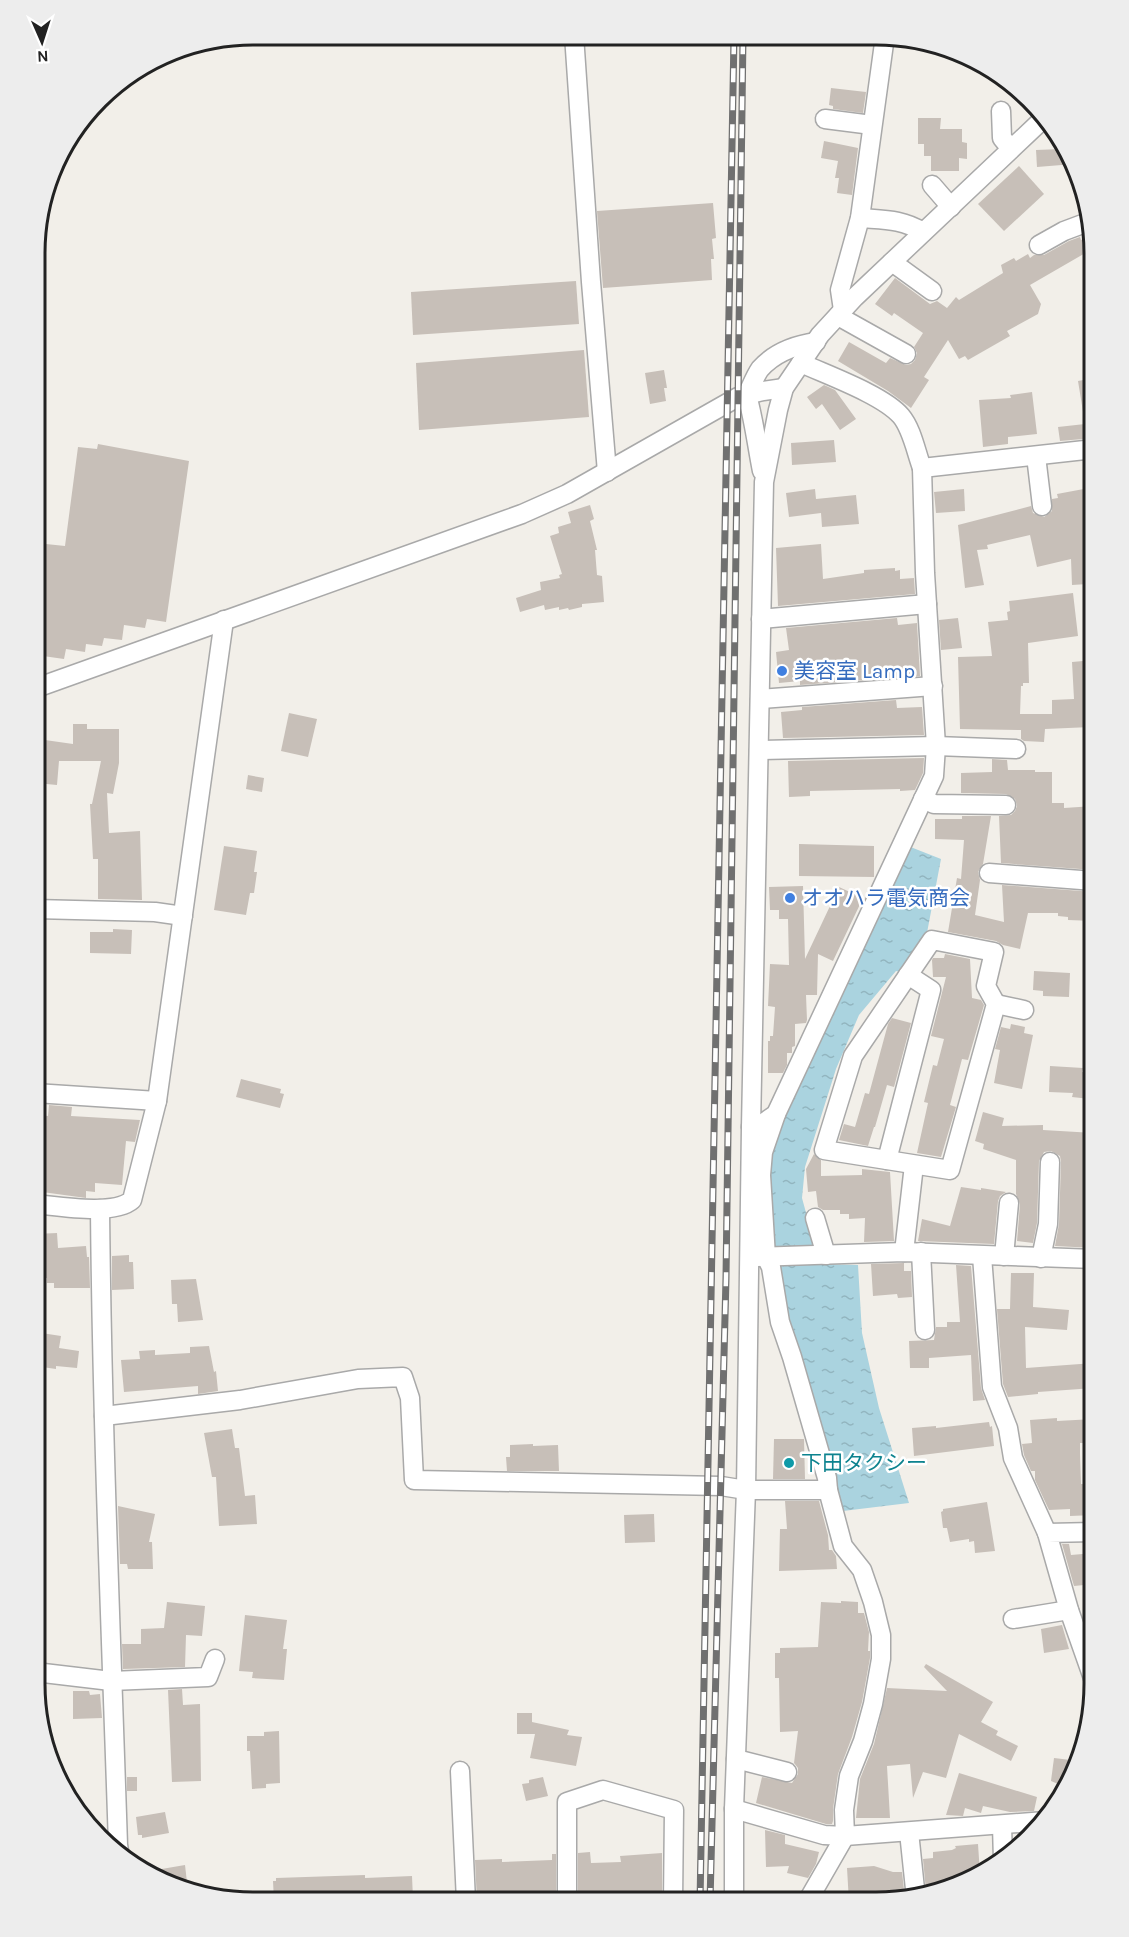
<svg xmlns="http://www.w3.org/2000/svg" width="1129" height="1937" viewBox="0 0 1129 1937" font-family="Karla,'Noto Sans JP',sans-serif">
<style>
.water{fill:url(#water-ripples)}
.building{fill:#c7bfb8}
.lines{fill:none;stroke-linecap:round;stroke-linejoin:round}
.minor-casing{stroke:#a9a9a9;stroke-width:21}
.minor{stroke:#fff;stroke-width:18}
.rail-casing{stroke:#707070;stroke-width:7}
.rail{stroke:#fff;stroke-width:4.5;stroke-dasharray:14;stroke-linecap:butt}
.shop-dot{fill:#3f7fe0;stroke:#fff;stroke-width:2}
.culture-dot{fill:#0f9aa8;stroke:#fff;stroke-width:2}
.labels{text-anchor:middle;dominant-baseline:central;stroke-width:5;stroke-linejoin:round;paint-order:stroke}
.shop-label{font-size:21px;fill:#366cbe;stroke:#fff;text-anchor:start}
.culture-label{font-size:21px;fill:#0d838f;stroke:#fff;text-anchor:start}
.rim{fill:none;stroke:#222;stroke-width:3}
</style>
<defs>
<pattern id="water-ripples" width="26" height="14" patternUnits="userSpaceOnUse" patternTransform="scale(1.5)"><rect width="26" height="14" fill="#aad3df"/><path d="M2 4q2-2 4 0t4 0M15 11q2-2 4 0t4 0" fill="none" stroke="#92b5bf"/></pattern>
</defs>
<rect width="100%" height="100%" fill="#f2efe9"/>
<!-- water -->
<polygon class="water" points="908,846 941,859 926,938 900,972 896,971 859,1015 836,1069 805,1167 802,1198 820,1264 858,1265 862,1333 879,1408 909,1503 843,1511 784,1313 769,1244 770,1154 799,1079 838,1005 902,867 898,864"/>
<!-- building -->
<g class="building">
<polygon points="831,88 866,92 863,113 833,109 833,106 829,105"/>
<polygon points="918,118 941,118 940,129 962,129 962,142 967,143 967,159 959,158 959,171 931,171 931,156 924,156 924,144 918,144"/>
<polygon points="824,141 858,148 852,195 837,193 839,178 835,178 838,161 821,158"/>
<polygon points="1062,149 1074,164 1037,167 1036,150"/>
<polygon points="1019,166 1044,194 1004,231 978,204"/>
<polygon points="713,203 716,238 712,239 714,259 711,259 712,280 603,288 597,211"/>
<polygon points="1091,235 1094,248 1030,285 1041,304 1038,314 1007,331 1010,336 968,360 965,356 959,359 948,340 924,377 929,380 911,408 888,391 838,361 849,342 886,363 890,358 906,365 911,364 915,360 917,353 914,347 923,333 894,313 892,316 875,304 895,278 930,304 937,301 947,308 956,297 959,300 1003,273 1001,265 1014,258 1016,261 1028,254 1030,258 1034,255 1044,255 1069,241 1080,237 1081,240"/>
<polygon points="576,281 579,324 413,335 411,292"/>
<polygon points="584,350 589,417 419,430 416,363"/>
<polygon points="664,370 667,388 664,388 666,401 650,404 645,373"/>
<polygon points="1094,378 1094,438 1060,441 1058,427 1085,424 1078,381"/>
<polygon points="824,385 835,390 856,419 840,430 822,404 816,409 807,397"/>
<polygon points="1032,392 1037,434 1008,437 1008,444 983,447 979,400 1011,398 1010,395"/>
<polygon points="834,440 836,462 792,465 791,443"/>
<polygon points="98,444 189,461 166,622 147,619 145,628 124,625 122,640 104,638 102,646 86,644 85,652 66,649 64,659 36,655 36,625 46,544 65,546 78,447 97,449"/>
<polygon points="1089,488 1094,514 1085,516 1092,551 1085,552 1088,584 1072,585 1071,559 1037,567 1030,535 987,545 988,549 977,550 984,585 965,588 958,525 1031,506 1033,513 1044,517 1052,511 1052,499 1058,498 1057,494"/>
<polygon points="815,489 816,499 856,495 859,524 822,527 821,513 789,517 786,493"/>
<polygon points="964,489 965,511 936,513 934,492"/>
<polygon points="590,505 594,519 590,521 597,550 595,550 597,575 602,576 604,602 582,604 582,607 569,610 568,608 559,610 559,607 545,610 544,605 520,612 516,598 541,590 540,582 560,578 559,575 562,574 550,536 559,533 558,527 571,523 568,512"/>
<polygon points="821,544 823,579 864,573 864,570 895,568 895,571 900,570 900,579 914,578 915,594 778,606 776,548"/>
<polygon points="1073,593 1078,636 1028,643 1029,683 1023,683 1023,686 1021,686 1020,714 1052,714 1052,700 1074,699 1072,662 1094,660 1094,721 1091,721 1091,727 1045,729 1044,742 1024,741 1021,739 1021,730 960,729 958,657 992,656 988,622 1008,620 1007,612 1010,611 1009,601"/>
<polygon points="897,618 898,625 917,623 920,676 800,685 800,681 779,683 776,652 789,650 786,628"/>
<polygon points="958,618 962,648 941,650 939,620"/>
<polygon points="896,700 897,708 922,707 924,735 783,738 781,712 802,710 802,707"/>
<polygon points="289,713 317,719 308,757 281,751"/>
<polygon points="73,724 87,724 87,729 119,729 119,763 113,794 107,793 109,833 140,831 142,900 98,899 98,859 93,859 90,804 92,804 101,761 59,761 57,785 36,783 36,754 38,739 73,744"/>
<polygon points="924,758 923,773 915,790 900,791 900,789 810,791 810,796 789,797 788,761"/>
<polygon points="992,759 1007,760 1008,770 1035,770 1035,772 1052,772 1052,803 1064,803 1064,808 1094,806 1094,870 1001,863 999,816 1011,815 1015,811 1017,806 1015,799 1006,794 961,793 961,773 992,772"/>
<polygon points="248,775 264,778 262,792 246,789"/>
<polygon points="962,816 991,816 983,864 978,872 980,880 975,915 1004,922 1002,885 1094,892 1094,921 1068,920 1068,917 1058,916 1058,913 1028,913 1020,949 1003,945 996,941 948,932 957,878 961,879 964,840 935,839 935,819 962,819"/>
<polygon points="799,844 874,846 874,877 799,876"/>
<polygon points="224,846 257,851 254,872 257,872 254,893 250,893 246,915 214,910"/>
<polygon points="803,886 805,959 839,887 863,898 833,961 818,954 817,995 806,995 807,1020 806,1023 795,1024 795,1046 792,1047 792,1053 787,1053 787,1065 783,1073 768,1073 768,1041 770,1041 770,1036 773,1036 775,1007 768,1006 770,964 789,965 788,919 779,919 779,910 770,910 769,887"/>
<polygon points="113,929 132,930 131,954 90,953 90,932 113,932"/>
<polygon points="945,954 970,959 972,998 981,1000 984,1005 968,1060 962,1059 950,1105 956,1107 941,1157 917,1153 928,1103 924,1102 933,1065 937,1066 944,1039 931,1036 946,977 933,977 932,960 933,958 944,958"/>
<polygon points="1034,971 1070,973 1069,997 1043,996 1043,991 1033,990"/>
<polygon points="892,1018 911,1023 894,1087 887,1085 875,1127 874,1127 868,1146 839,1140 844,1124 855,1127 865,1093 869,1094 888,1024"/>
<polygon points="1011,1024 1025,1027 1024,1033 1033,1035 1022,1089 994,1083 1000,1050 995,1049 1001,1027 1010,1029"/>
<polygon points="1050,1066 1083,1068 1082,1072 1092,1073 1090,1099 1072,1097 1073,1093 1049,1092"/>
<polygon points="241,1079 281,1089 280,1093 284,1094 280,1108 236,1097"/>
<polygon points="49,1105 72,1107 71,1116 140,1120 135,1142 126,1141 122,1185 95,1183 95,1192 86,1191 86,1198 35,1191 35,1115 48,1116"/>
<polygon points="983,1112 1004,1118 1002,1126 1043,1125 1043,1130 1094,1133 1094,1248 1055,1246 1059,1224 1061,1162 1060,1156 1051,1151 1044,1152 1039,1161 1037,1223 1033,1243 1017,1241 1020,1204 1016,1194 1016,1160 983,1149 984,1144 975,1141"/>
<polygon points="814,1154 821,1160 821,1176 862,1175 862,1169 890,1172 894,1241 864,1242 865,1218 849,1219 849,1214 840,1214 840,1210 823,1210 818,1207 816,1191 808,1192 806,1169"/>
<polygon points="961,1187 981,1190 981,1188 1006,1192 1000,1196 998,1201 994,1244 918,1241 922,1219 950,1226"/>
<polygon points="57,1233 58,1248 86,1246 87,1257 89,1257 90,1288 54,1288 54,1283 47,1283 47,1278 35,1278 35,1234"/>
<polygon points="129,1255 129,1262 133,1262 134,1289 112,1290 112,1256"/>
<polygon points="904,1263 904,1271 911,1271 912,1297 898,1298 897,1294 873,1296 871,1264"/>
<polygon points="956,1265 971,1266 981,1388 985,1400 973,1401 971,1355 929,1358 929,1368 910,1368 909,1341 934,1340 936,1327 947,1327 947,1322 960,1322"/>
<polygon points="1011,1273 1034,1273 1033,1307 1069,1310 1067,1330 1025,1327 1026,1368 1094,1363 1094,1388 1038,1392 1038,1394 1008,1397 1003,1384 997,1309 1010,1309"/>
<polygon points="196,1279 203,1320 178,1322 177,1304 172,1304 171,1280"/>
<polygon points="35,1332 61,1336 59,1348 79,1351 77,1368 56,1366 56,1369 35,1366"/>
<polygon points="209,1346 214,1372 216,1371 218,1391 198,1394 198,1386 124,1392 121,1360 140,1359 139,1351 155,1350 155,1355 190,1353 190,1347"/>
<polygon points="1057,1418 1057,1421 1094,1419 1094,1443 1080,1443 1080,1454 1081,1484 1090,1484 1090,1487 1094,1487 1094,1515 1070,1516 1070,1509 1049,1510 1035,1480 1035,1471 1031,1471 1024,1455 1022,1444 1032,1443 1030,1420"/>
<polygon points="989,1422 990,1427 992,1426 994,1446 914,1456 912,1428 936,1426 936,1428"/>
<polygon points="232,1429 235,1448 239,1448 245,1496 255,1495 257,1524 219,1526 216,1477 212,1477 204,1433"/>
<polygon points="774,1439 804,1439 805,1479 773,1479"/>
<polygon points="533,1444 533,1446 558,1445 559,1471 507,1471 506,1457 510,1457 510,1445"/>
<polygon points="785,1501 819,1501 828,1535 829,1550 832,1550 836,1556 837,1569 779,1571 780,1529 787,1529"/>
<polygon points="987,1502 995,1551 975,1553 974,1541 969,1542 969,1539 950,1542 947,1528 943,1528 941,1512 943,1511 943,1509"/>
<polygon points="118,1506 155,1514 149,1542 152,1542 153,1569 128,1569 127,1564 120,1564"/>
<polygon points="654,1514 655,1542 625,1543 624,1515"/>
<polygon points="1062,1544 1069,1544 1071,1555 1094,1553 1094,1584 1074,1586"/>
<polygon points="841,1601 858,1602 858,1613 864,1613 869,1632 868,1651 870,1651 870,1658 862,1702 852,1737 838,1774 833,1809 833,1821 832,1824 826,1824 756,1803 762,1777 792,1783 798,1774 798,1768 794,1763 798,1731 780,1732 779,1678 775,1678 775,1653 780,1653 780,1648 818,1647 821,1602 841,1603"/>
<polygon points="167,1602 205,1606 202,1636 186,1635 185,1667 123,1669 122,1644 141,1644 141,1629 164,1628"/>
<polygon points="245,1615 287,1620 283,1649 287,1649 284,1680 252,1678 253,1672 239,1671"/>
<polygon points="1062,1625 1069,1649 1044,1653 1041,1629"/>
<polygon points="926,1664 993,1702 981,1722 998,1731 996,1735 1018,1746 1011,1761 959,1734 946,1778 923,1772 913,1798 910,1764 887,1766 890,1818 856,1818 860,1779 874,1744 887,1688 947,1691 924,1667"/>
<polygon points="182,1689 183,1705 200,1704 201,1781 172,1782 168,1690"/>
<polygon points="73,1691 89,1691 90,1695 100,1694 102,1718 73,1719"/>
<polygon points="517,1713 532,1713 532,1722 569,1730 567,1735 582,1737 576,1766 530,1758 535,1734 517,1734"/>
<polygon points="279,1731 280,1783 266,1784 266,1788 252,1789 250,1751 247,1751 247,1736 264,1736 264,1732"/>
<polygon points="1054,1758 1079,1761 1065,1787 1051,1781"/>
<polygon points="959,1773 1037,1797 1034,1811 1010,1812 983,1806 981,1813 965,1808 963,1816 946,1815"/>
<rect x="127" y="1777" width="10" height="14"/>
<polygon points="543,1777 548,1796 526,1801 522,1784 529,1783 529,1780"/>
<polygon points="165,1812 169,1833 142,1838 142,1835 138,1835 136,1817"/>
<polygon points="765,1830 785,1835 785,1844 819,1852 816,1864 808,1878 787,1873 789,1866 766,1867"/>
<polygon points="978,1844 980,1874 959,1886 926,1891 923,1859 933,1858 933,1852 952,1850 956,1848 955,1846"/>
<polygon points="590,1852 591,1863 621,1862 620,1856 662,1853 662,1900 584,1902 584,1896 578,1896 578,1853"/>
<polygon points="552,1854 556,1854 556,1902 477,1901 475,1860 502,1859 502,1862 552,1860"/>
<polygon points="185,1865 188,1891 169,1886 144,1872"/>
<polygon points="874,1866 893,1872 902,1872 904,1890 874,1892 876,1902 849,1902 847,1868"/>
<polygon points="365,1875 365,1878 412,1876 413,1899 274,1901 273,1881 276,1881 276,1878"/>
</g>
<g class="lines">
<!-- minor casing -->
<g class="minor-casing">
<g id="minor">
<polyline points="574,35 591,282 607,472"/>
<polyline points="1001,111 1002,138 1011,149"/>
<polyline points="825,119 872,125"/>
<polyline points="932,185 951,207"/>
<path d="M860 218C885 220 902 219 923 232"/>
<polyline points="1039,245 1064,231 1088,222"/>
<polyline points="892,262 932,291"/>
<polyline points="843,310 840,290 860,218 885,36"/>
<polyline points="838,316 906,354"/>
<path d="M801 363C827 375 883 395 901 416 912 429 916 452 922 468L1094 449"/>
<polyline points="1036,456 1042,506"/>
<path d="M762 471C757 446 754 420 747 395 751 387 755 376 760 369 774 353 796 345 816 342"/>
<polyline points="761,619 927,604"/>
<polyline points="36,688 522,514 567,494 738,397 763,391 784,388"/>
<polyline points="760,699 933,686"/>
<polyline points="759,750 936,746 1016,749"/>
<polyline points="923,799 934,804 1006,805"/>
<polyline points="989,873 1094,881"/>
<polyline points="35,909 155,912 183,916"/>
<polygon points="932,940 994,952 986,986 996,1004 950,1170 824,1150 853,1056"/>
<polyline points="996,1004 1024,1010"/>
<polyline points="35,1093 157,1101"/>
<polyline points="776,1114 763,1152 761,1175 766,1257 771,1267 780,1322 792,1357 827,1478 828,1490"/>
<polyline points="751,1127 759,1126 776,1114 934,776 936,746 925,573 922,468"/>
<polyline points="887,1160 931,990 908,975"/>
<path d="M35 1204C58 1206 114 1216 132 1200L157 1101 224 620"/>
<path d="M100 1209C102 1421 111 1633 118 1845L120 1857"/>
<polyline points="815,1218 826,1255"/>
<polyline points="904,1252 914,1165"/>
<polyline points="921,1252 925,1330"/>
<polyline points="982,1256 992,1387 1008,1428 1013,1458 1047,1533"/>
<polyline points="1004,1256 1009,1203"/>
<polyline points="757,1257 904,1252 1094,1259"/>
<polyline points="1041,1258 1048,1224 1050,1162"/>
<polyline points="104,1416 240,1400 358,1379 403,1377 410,1398 414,1480 721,1486 746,1490 828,1490 843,1546 862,1570 873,1602 881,1635 881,1659 873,1704 863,1741 849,1776 844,1810 845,1836 807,1902"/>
<polyline points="1013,1619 1069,1610"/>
<polyline points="35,1672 111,1681 208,1677 215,1659"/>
<polyline points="1093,1702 1094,1681 1069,1610 1047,1533 1094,1532"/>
<polyline points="736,1759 787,1772"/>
<polyline points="460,1771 466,1901"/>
<polyline points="734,1809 824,1835 845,1836 1045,1821"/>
<polyline points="1002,1825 1003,1861"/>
<polyline points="909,1832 915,1889"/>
<polyline points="567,1902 567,1802 603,1790 674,1810 673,1902"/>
<polyline points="734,1902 734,1809 746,1490 751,1127 764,482 778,410 784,388 820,335 855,297 1041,121"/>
</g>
</g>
<!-- minor -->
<use href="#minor" class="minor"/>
<!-- rail casing -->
<g class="rail-casing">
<g id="rail">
<polyline points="700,1902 734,36"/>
<polyline points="710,1902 726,1278 743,36"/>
</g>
</g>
<!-- rail -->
<use href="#rail" class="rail"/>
</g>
<!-- markers -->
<g class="shop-dot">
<circle cx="782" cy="671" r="6"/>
<circle cx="790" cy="898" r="6"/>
</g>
<circle class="culture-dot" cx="789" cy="1463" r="6"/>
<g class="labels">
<!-- shop labels -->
<g class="shop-label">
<text x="794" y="671">美容室 Lamp</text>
<text x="802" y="898">オオハラ電気商会</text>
</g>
<!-- culture labels -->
<g class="culture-label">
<text x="801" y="1463">下田タクシー</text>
</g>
</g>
<!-- crop -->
<path d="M0 0H1129V1937H0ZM253 45H876A208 208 0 0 1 1084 253V1684A208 208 0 0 1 876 1892H253A208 208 0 0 1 45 1684V253A208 208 0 0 1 253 45Z" fill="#ededed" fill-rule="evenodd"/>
<path class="rim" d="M253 45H876A208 208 0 0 1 1084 253V1684A208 208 0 0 1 876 1892H253A208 208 0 0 1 45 1684V253A208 208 0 0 1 253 45Z"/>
<!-- north arrow -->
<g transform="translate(42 42) rotate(177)" stroke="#ffffff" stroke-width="4.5" paint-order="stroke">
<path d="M0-4.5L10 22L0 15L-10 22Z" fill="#222222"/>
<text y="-9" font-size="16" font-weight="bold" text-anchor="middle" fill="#222222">N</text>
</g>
</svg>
